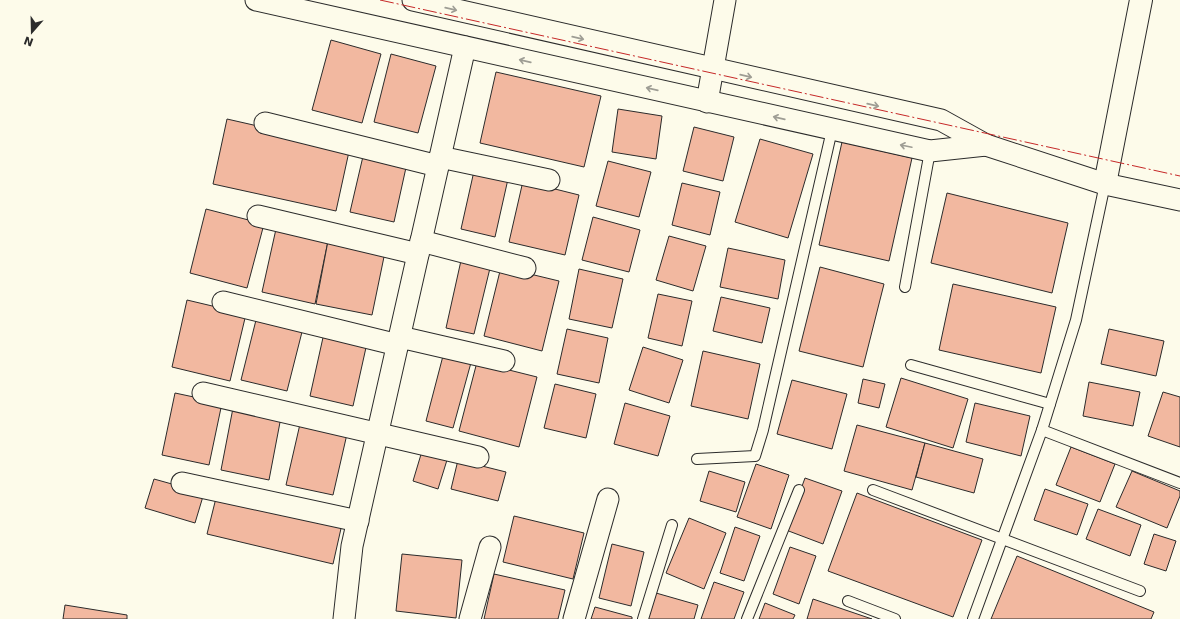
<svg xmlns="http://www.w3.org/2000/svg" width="1180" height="619" viewBox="0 0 1180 619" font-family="'DejaVu Sans',sans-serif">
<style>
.building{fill:#f2b8a0;stroke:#2b2b2b}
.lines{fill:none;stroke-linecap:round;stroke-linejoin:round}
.service-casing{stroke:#2b2b2b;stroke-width:12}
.minor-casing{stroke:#2b2b2b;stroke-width:23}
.tertiary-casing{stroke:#2b2b2b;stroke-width:24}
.service{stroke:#fdfbea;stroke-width:10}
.minor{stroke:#fdfbea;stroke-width:21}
.tertiary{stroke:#fdfbea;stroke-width:22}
.power{stroke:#c62828;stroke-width:1;stroke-dasharray:14 3 2 3;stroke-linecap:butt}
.oneway{stroke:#9e9d94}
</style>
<rect width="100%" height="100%" fill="#fdfbea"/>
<!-- building -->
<g class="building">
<polygon points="331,40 381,54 362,123 312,110"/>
<polygon points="391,54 436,66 418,133 374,122"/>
<polygon points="496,72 601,96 584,167 480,143"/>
<polygon points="618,109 662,116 656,159 612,152"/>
<polygon points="227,119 350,147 336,211 213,184"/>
<polygon points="694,127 734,137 723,181 683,171"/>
<polygon points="760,139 813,154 788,238 735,222"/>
<polygon points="842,142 912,158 889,261 819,245"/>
<polygon points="364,152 407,163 394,222 350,212"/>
<polygon points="608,161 651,172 639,217 596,206"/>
<polygon points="474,171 508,179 495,237 461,229"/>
<polygon points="523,181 579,195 565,255 509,242"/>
<polygon points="682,183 720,192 710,235 672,225"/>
<polygon points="947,193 1068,223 1052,293 931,263"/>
<polygon points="206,209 264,224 247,288 190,273"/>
<polygon points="593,217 640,230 629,272 582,260"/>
<polygon points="276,229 328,241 315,304 262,292"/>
<polygon points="669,236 706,246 693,291 656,280"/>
<polygon points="328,241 385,252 372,315 316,304"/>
<polygon points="728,248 785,260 778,299 720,287"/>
<polygon points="462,256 491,264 474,334 446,328"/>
<polygon points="501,267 559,281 542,351 484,336"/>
<polygon points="820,267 884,284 863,367 799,351"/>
<polygon points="579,269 623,279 612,328 569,319"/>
<polygon points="953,284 1056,307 1041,373 939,350"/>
<polygon points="658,294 692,301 682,346 648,338"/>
<polygon points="721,297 770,308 762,343 713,331"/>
<polygon points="187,300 246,314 230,381 172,367"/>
<polygon points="257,316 303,328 287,391 241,380"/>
<polygon points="567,329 608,338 599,383 557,374"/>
<polygon points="1109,329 1164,341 1156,376 1101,364"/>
<polygon points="324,333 367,343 353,406 310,396"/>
<polygon points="643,347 683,360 669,403 629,390"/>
<polygon points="703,351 760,364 748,419 691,406"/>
<polygon points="444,352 472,359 453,428 426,421"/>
<polygon points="477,362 537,377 519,447 459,431"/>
<polygon points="901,378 968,399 953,448 886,427"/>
<polygon points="863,379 885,384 879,408 858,403"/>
<polygon points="792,380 847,394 832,449 777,434"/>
<polygon points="1089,382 1140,392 1133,426 1083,416"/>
<polygon points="555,384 596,394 586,438 544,428"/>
<polygon points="1163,392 1180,397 1180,447 1148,436"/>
<polygon points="175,393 222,403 209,465 162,455"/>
<polygon points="625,403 670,416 658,456 614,444"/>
<polygon points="975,403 1030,416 1021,456 966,442"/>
<polygon points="233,408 281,417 269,480 221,470"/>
<polygon points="300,424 347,434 333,495 286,485"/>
<polygon points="857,425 925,443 912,490 844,471"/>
<polygon points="925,443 983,459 974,493 916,477"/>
<polygon points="1071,447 1115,464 1100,502 1056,485"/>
<polygon points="422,451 447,460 438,489 413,481"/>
<polygon points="458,460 506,472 498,501 451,489"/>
<polygon points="756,464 789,475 771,529 737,517"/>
<polygon points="709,471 745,482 736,512 700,501"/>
<polygon points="1132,471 1180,491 1180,496 1167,528 1116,507"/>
<polygon points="805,478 842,491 823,544 786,530"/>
<polygon points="154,479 204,493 195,523 145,508"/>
<polygon points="1045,489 1088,504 1077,535 1034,520"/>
<polygon points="857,493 982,540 953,617 828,571"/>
<polygon points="217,494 342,524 333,564 207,534"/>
<polygon points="1098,509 1141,525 1130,556 1086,539"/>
<polygon points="514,516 584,533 573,579 503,562"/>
<polygon points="689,518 726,533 704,589 666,573"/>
<polygon points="735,527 760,536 744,581 720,573"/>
<polygon points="1154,534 1176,541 1166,571 1144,564"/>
<polygon points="612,544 644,552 631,606 599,598"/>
<polygon points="790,547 816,556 799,604 773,594"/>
<polygon points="402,554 462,560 456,618 396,611"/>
<polygon points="1017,556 1154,612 1151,619 991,619"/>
<polygon points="494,574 565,590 558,619 484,619"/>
<polygon points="714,582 744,592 734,619 701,619"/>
<polygon points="656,593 698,605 694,619 648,619"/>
<polygon points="813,599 872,619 807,619"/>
<polygon points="765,603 795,615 793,619 759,619"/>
<polygon points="65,605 127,615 127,619 63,619"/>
<polygon points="595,607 632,617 632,619 591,619"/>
</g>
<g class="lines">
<!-- service casing -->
<g class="service-casing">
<g id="service">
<polyline points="905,287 930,151"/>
<polyline points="911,365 1050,404"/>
<polyline points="1042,430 1180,483"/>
<polyline points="697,459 755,456 763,430 832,130"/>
<polyline points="873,490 1140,591"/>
<polyline points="848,601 895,619"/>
<polyline points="643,619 672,525"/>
<polyline points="747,619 799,490"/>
<polyline points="973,619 1042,430 1076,320 1105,184"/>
</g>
</g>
<!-- minor casing -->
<g class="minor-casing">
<g id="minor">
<polyline points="256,0 930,151 986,145"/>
<polyline points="413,0 941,120 986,145 1105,184 1180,200"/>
<polyline points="707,102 725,0"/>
<polyline points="265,123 438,166"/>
<polyline points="440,157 549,180"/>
<polyline points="258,216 418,254"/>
<polyline points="421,241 525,268"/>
<polyline points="223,302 398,345"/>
<polyline points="400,337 504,361"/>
<polyline points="203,393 478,457"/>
<polyline points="182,483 358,521"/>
<polyline points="344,619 352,546 465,47"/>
<polyline points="470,619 490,547"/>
<polyline points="574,619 608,499"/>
</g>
</g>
<!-- tertiary casing -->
<g class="tertiary-casing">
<polyline id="tertiary" points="1105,184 1141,0"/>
</g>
<!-- service -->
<use href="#service" class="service"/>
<!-- minor -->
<use href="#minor" class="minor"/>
<!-- tertiary -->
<use href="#tertiary" class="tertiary"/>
<!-- power -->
<polyline class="power" points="380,0 1180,176"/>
</g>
<!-- one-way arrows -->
<defs><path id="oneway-shaft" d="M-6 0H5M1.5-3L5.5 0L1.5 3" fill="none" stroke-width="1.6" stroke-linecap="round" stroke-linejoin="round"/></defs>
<g class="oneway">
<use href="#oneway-shaft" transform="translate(451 9) rotate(13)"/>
<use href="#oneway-shaft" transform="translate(578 38) rotate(13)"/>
<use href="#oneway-shaft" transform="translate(525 61) rotate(-167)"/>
<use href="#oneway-shaft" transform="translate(746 76) rotate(13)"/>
<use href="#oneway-shaft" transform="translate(652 89) rotate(-167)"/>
<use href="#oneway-shaft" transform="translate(873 105) rotate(13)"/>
<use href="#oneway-shaft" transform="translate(779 118) rotate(-167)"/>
<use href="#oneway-shaft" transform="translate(906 146) rotate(-168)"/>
</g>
<!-- north arrow -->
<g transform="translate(32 32) rotate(200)" stroke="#fdfbea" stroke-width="3" paint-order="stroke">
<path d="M0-3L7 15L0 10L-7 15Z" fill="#2b2b2b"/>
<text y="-6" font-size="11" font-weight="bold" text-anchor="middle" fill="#2b2b2b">N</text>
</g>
</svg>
